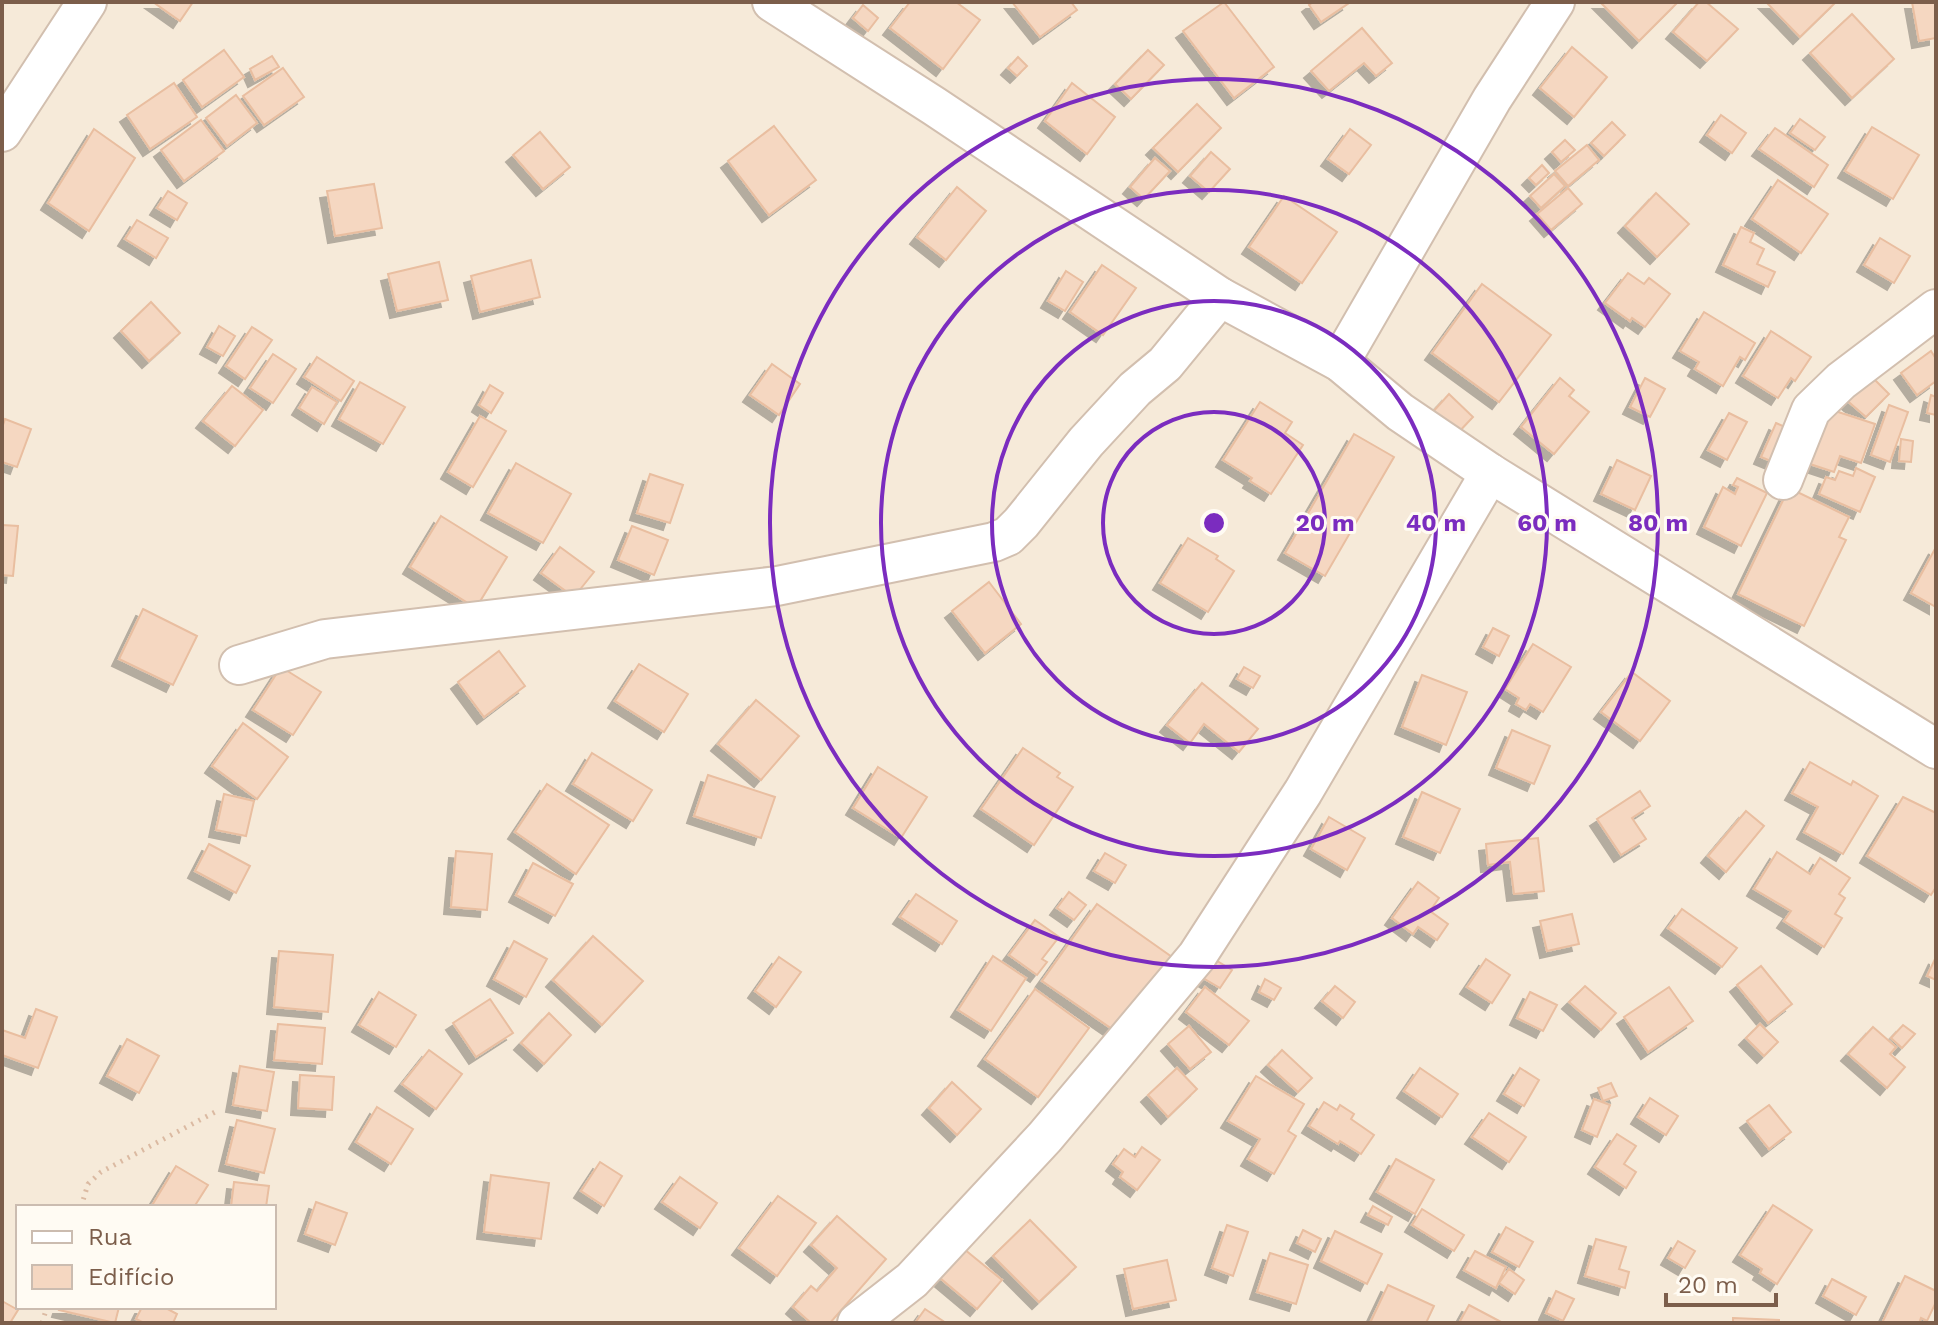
<svg xmlns="http://www.w3.org/2000/svg" width="1938" height="1325" viewBox="0 0 1938 1325" font-family="'Work Sans',sans-serif">
<style>
.residential{fill:#f6ead9;fill-rule:evenodd}
.building{fill:#f5d7c1;stroke:#e9bea0;stroke-width:2;filter:url(#shadow)}
.lines{fill:none;stroke-linecap:round;stroke-linejoin:round}
.minor-casing{stroke:#d2bfaf;stroke-width:42}
.path{stroke:#dbbaa2;stroke-width:5;stroke-dasharray:2 6;stroke-linecap:butt}
.minor{stroke:#fff;stroke-width:38}
.ring{fill:none;stroke:#7b2cbf;stroke-width:4}
.centre{fill:#7b2cbf;stroke:#fffbf3;stroke-width:4}
.ring-label{font-size:24px;text-anchor:middle;font-weight:bold;fill:#7b2cbf;stroke:#fffbf3;stroke-width:6;stroke-linejoin:round;paint-order:stroke}
</style>
<defs>
<filter id="shadow"><feDropShadow dx="-7" dy="7" stdDeviation="0" flood-color="#0004"/></filter>
</defs>
<rect width="100%" height="100%" fill="#fef7eb"/>
<!-- residential -->
<path class="residential" d="M2 2H1936V1323H2ZM18 1207H274V1307H18Z"/>
<!-- building -->
<g class="building">
<polygon points="153,2 193,2 180,21"/>
<polygon points="910,2 956,2 980,20 943,69 890,28"/>
<polygon points="1012,2 1071,2 1077,10 1040,37"/>
<polygon points="1224,2 1274,67 1234,98 1183,31"/>
<polygon points="1313,2 1348,2 1349,3 1321,22 1309,5"/>
<polygon points="1600,2 1678,2 1639,41"/>
<polygon points="1699,2 1706,2 1738,29 1707,61 1673,32"/>
<polygon points="1766,2 1836,2 1800,37"/>
<polygon points="1912,2 1936,2 1936,38 1919,41"/>
<polygon points="863,5 878,18 868,31 853,18"/>
<polygon points="1852,14 1894,59 1852,98 1810,53"/>
<polygon points="1362,28 1392,63 1376,76 1364,63 1329,91 1311,71"/>
<polygon points="1572,47 1607,77 1574,117 1540,88"/>
<polygon points="224,50 244,77 202,107 183,80"/>
<polygon points="1148,50 1164,65 1131,99 1115,84"/>
<polygon points="272,56 279,67 255,80 250,69"/>
<polygon points="1018,57 1027,66 1017,76 1008,68"/>
<polygon points="283,68 304,97 264,125 243,96"/>
<polygon points="174,83 197,117 150,149 127,115"/>
<polygon points="1072,83 1115,117 1087,154 1045,121"/>
<polygon points="236,95 257,123 227,146 206,118"/>
<polygon points="1197,104 1221,128 1178,172 1153,148"/>
<polygon points="1721,115 1746,133 1732,153 1707,135"/>
<polygon points="1800,119 1825,137 1815,150 1790,133"/>
<polygon points="201,120 224,151 184,181 161,150"/>
<polygon points="1612,122 1625,135 1604,156 1591,143"/>
<polygon points="774,126 816,180 769,215 728,161"/>
<polygon points="1872,127 1919,155 1893,199 1845,171"/>
<polygon points="1775,128 1828,165 1814,187 1759,149"/>
<polygon points="94,129 135,158 89,231 48,203"/>
<polygon points="1350,129 1371,145 1349,174 1328,159"/>
<polygon points="540,132 570,167 543,189 513,155"/>
<polygon points="1565,140 1575,150 1561,162 1552,152"/>
<polygon points="1587,145 1599,160 1568,186 1555,171"/>
<polygon points="1211,152 1230,169 1209,192 1190,176"/>
<polygon points="1155,158 1170,171 1144,199 1130,187"/>
<polygon points="1542,165 1549,173 1536,185 1529,178"/>
<polygon points="1554,174 1565,186 1541,208 1530,196"/>
<polygon points="1778,180 1828,214 1801,253 1752,219"/>
<polygon points="374,184 382,228 335,236 327,191"/>
<polygon points="957,187 986,211 946,260 917,237"/>
<polygon points="1568,188 1582,204 1551,230 1537,214"/>
<polygon points="168,191 187,203 177,220 157,208"/>
<polygon points="1656,193 1689,224 1657,257 1625,226"/>
<polygon points="1284,196 1337,232 1302,283 1249,247"/>
<polygon points="137,220 168,238 156,258 125,239"/>
<polygon points="1741,227 1754,233 1750,242 1764,249 1757,264 1775,272 1768,287 1723,265"/>
<polygon points="1880,238 1910,256 1894,283 1864,265"/>
<polygon points="531,260 540,297 480,312 471,276"/>
<polygon points="439,262 448,300 397,311 388,274"/>
<polygon points="1102,265 1136,288 1103,335 1070,312"/>
<polygon points="1066,271 1083,282 1065,311 1048,301"/>
<polygon points="1628,273 1644,284 1649,278 1670,294 1645,327 1632,318 1630,321 1605,303"/>
<polygon points="1482,284 1551,335 1499,402 1432,353"/>
<polygon points="151,302 180,333 149,361 121,331"/>
<polygon points="1704,312 1755,343 1745,360 1740,357 1723,386 1695,369 1699,362 1680,351"/>
<polygon points="219,326 235,336 223,356 207,347"/>
<polygon points="252,327 272,340 245,379 226,366"/>
<polygon points="1771,331 1811,357 1795,381 1791,378 1778,398 1743,376"/>
<polygon points="1931,351 1936,359 1936,381 1917,395 1901,373"/>
<polygon points="273,354 296,369 273,403 250,388"/>
<polygon points="317,357 354,381 341,401 304,377"/>
<polygon points="772,364 800,384 779,415 750,395"/>
<polygon points="1871,376 1889,394 1866,417 1843,397"/>
<polygon points="1560,378 1574,390 1569,396 1589,412 1554,454 1521,427"/>
<polygon points="1645,378 1665,389 1650,417 1630,407"/>
<polygon points="360,382 405,407 383,444 339,419"/>
<polygon points="490,385 503,393 491,413 479,405"/>
<polygon points="232,386 263,410 235,446 203,421"/>
<polygon points="312,387 337,402 324,424 299,408"/>
<polygon points="1449,394 1473,417 1454,437 1431,414"/>
<polygon points="1931,395 1936,397 1936,415 1927,413"/>
<polygon points="1260,402 1292,422 1285,433 1303,445 1271,494 1250,481 1252,478 1223,460"/>
<polygon points="1889,405 1908,412 1890,462 1871,455"/>
<polygon points="1829,409 1875,424 1861,463 1840,456 1834,472 1810,464"/>
<polygon points="1729,413 1747,422 1727,460 1708,450"/>
<polygon points="480,416 506,431 473,487 448,472"/>
<polygon points="5,419 31,429 17,467 2,462 2,428"/>
<polygon points="1776,423 1792,430 1778,464 1761,457"/>
<polygon points="1354,434 1394,457 1325,576 1285,553"/>
<polygon points="1901,439 1913,441 1911,462 1899,461"/>
<polygon points="1617,460 1651,476 1635,510 1601,494"/>
<polygon points="516,463 571,494 543,543 488,513"/>
<polygon points="1856,468 1875,477 1860,512 1819,494 1826,477 1835,480 1839,471 1853,476"/>
<polygon points="650,474 683,485 670,523 637,513"/>
<polygon points="1737,478 1767,493 1741,546 1704,527 1723,487 1735,494 1738,487 1733,485"/>
<polygon points="1789,488 1849,517 1839,537 1846,540 1804,626 1738,594"/>
<polygon points="441,516 507,557 476,608 410,567"/>
<polygon points="2,525 18,526 13,576 2,575"/>
<polygon points="632,526 668,540 654,575 618,560"/>
<polygon points="1188,538 1218,556 1216,559 1234,571 1208,612 1160,583"/>
<polygon points="560,547 594,572 574,597 541,573"/>
<polygon points="1936,547 1936,607 1911,593"/>
<polygon points="989,582 1021,624 985,653 952,611"/>
<polygon points="143,609 197,636 173,685 119,659"/>
<polygon points="1493,628 1509,636 1499,656 1483,647"/>
<polygon points="1533,644 1571,667 1543,712 1530,704 1526,710 1516,704 1519,698 1505,689"/>
<polygon points="499,651 525,686 484,717 458,682"/>
<polygon points="639,664 688,694 664,732 615,701"/>
<polygon points="281,667 321,692 293,735 253,710"/>
<polygon points="1244,667 1260,676 1253,688 1237,679"/>
<polygon points="1632,672 1670,701 1640,741 1601,712"/>
<polygon points="1422,675 1467,692 1446,745 1402,727"/>
<polygon points="1202,683 1258,729 1239,752 1204,724 1190,743 1167,725"/>
<polygon points="756,700 799,736 761,780 718,744"/>
<polygon points="243,723 288,757 257,799 212,766"/>
<polygon points="1512,730 1550,746 1534,784 1496,768"/>
<polygon points="1023,748 1060,773 1057,777 1073,787 1034,845 981,809"/>
<polygon points="592,753 652,790 633,821 573,784"/>
<polygon points="1810,762 1851,785 1853,781 1878,796 1843,854 1804,832 1818,807 1792,793"/>
<polygon points="878,767 927,797 901,838 853,808"/>
<polygon points="708,775 775,797 761,838 694,816"/>
<polygon points="547,784 609,825 576,874 515,832"/>
<polygon points="1640,791 1650,806 1632,818 1646,839 1621,855 1597,819"/>
<polygon points="1422,792 1460,809 1440,853 1403,837"/>
<polygon points="224,794 254,801 246,836 216,830"/>
<polygon points="1903,797 1936,813 1936,887 1931,895 1867,856"/>
<polygon points="1746,811 1764,826 1726,872 1708,856"/>
<polygon points="1329,817 1365,838 1347,870 1311,849"/>
<polygon points="1538,838 1544,891 1514,894 1510,862 1488,865 1486,844"/>
<polygon points="209,844 250,866 236,893 195,871"/>
<polygon points="456,851 492,854 487,910 451,907"/>
<polygon points="1777,852 1810,874 1820,858 1850,878 1839,894 1845,898 1835,914 1842,918 1824,947 1784,921 1791,911 1754,889"/>
<polygon points="1105,853 1126,865 1115,883 1094,871"/>
<polygon points="533,863 573,884 555,916 516,895"/>
<polygon points="1418,882 1439,898 1430,911 1448,924 1437,940 1418,927 1413,934 1392,918"/>
<polygon points="1069,892 1086,905 1074,920 1057,908"/>
<polygon points="916,894 957,921 942,944 900,917"/>
<polygon points="1097,904 1172,957 1118,1033 1042,981"/>
<polygon points="1682,909 1737,948 1722,967 1668,928"/>
<polygon points="1572,914 1579,944 1547,951 1540,921"/>
<polygon points="1035,920 1059,937 1042,959 1047,962 1037,975 1009,955"/>
<polygon points="593,936 643,981 602,1025 553,980"/>
<polygon points="514,941 547,959 526,997 494,979"/>
<polygon points="279,951 333,955 328,1012 274,1007"/>
<polygon points="993,956 1026,978 991,1031 958,1010"/>
<polygon points="779,957 801,972 776,1007 755,991"/>
<polygon points="1936,957 1936,980 1927,976"/>
<polygon points="1214,959 1232,970 1220,988 1203,978"/>
<polygon points="1486,959 1510,975 1492,1003 1467,987"/>
<polygon points="1761,966 1792,1004 1768,1023 1737,985"/>
<polygon points="1265,979 1281,988 1274,1000 1259,992"/>
<polygon points="1335,986 1355,1002 1343,1018 1322,1001"/>
<polygon points="1585,986 1616,1013 1601,1030 1569,1002"/>
<polygon points="1205,987 1249,1021 1229,1045 1186,1012"/>
<polygon points="1669,987 1693,1021 1648,1052 1624,1017"/>
<polygon points="1035,989 1089,1028 1038,1097 985,1059"/>
<polygon points="379,992 416,1015 396,1047 359,1025"/>
<polygon points="1530,992 1557,1005 1543,1031 1517,1018"/>
<polygon points="490,999 513,1033 476,1057 453,1023"/>
<polygon points="36,1009 57,1017 38,1068 2,1055 2,1030 25,1038"/>
<polygon points="549,1013 571,1035 544,1064 521,1043"/>
<polygon points="278,1024 325,1028 322,1064 274,1060"/>
<polygon points="1760,1024 1778,1042 1764,1056 1746,1038"/>
<polygon points="1903,1025 1915,1034 1902,1048 1891,1038"/>
<polygon points="1189,1026 1211,1052 1190,1069 1168,1044"/>
<polygon points="1873,1027 1896,1047 1890,1054 1905,1067 1887,1088 1848,1054"/>
<polygon points="127,1039 159,1056 139,1093 107,1076"/>
<polygon points="429,1050 462,1074 436,1109 402,1084"/>
<polygon points="1282,1050 1312,1078 1298,1092 1268,1065"/>
<polygon points="240,1066 274,1072 267,1111 233,1105"/>
<polygon points="1177,1068 1197,1089 1168,1117 1148,1095"/>
<polygon points="1420,1068 1458,1094 1442,1117 1404,1091"/>
<polygon points="1520,1068 1539,1080 1524,1106 1504,1094"/>
<polygon points="300,1075 334,1077 332,1110 298,1108"/>
<polygon points="1256,1076 1304,1104 1288,1131 1296,1136 1274,1174 1248,1159 1260,1139 1228,1121"/>
<polygon points="952,1082 981,1109 957,1135 929,1108"/>
<polygon points="1611,1083 1617,1096 1603,1101 1598,1088"/>
<polygon points="1650,1098 1678,1116 1666,1135 1638,1117"/>
<polygon points="1594,1099 1610,1105 1597,1137 1582,1130"/>
<polygon points="1324,1102 1337,1110 1340,1105 1354,1114 1351,1119 1374,1135 1361,1154 1340,1141 1338,1144 1309,1126"/>
<polygon points="1769,1105 1791,1132 1769,1149 1747,1121"/>
<polygon points="377,1107 413,1129 391,1164 356,1142"/>
<polygon points="1489,1113 1526,1137 1509,1162 1472,1137"/>
<polygon points="237,1120 275,1129 264,1173 226,1164"/>
<polygon points="1617,1134 1636,1146 1624,1164 1636,1172 1626,1188 1595,1167"/>
<polygon points="1142,1147 1160,1160 1137,1190 1120,1177 1123,1172 1113,1164 1124,1149 1135,1157"/>
<polygon points="1396,1159 1434,1180 1415,1214 1377,1192"/>
<polygon points="600,1162 622,1176 604,1206 581,1191"/>
<polygon points="176,1166 208,1185 194,1207 151,1207"/>
<polygon points="491,1175 549,1183 541,1239 484,1232"/>
<polygon points="680,1177 717,1203 700,1228 662,1202"/>
<polygon points="234,1182 269,1186 266,1207 231,1207"/>
<polygon points="778,1196 816,1223 777,1276 739,1248"/>
<polygon points="316,1202 347,1213 335,1245 305,1234"/>
<polygon points="1773,1205 1812,1230 1777,1284 1760,1273 1762,1269 1740,1255"/>
<polygon points="1373,1206 1392,1217 1388,1225 1368,1215"/>
<polygon points="1422,1209 1464,1235 1454,1251 1412,1225"/>
<polygon points="837,1216 886,1259 830,1323 811,1323 793,1307 811,1286 817,1291 837,1268 811,1245"/>
<polygon points="1030,1220 1076,1267 1039,1302 993,1256"/>
<polygon points="1227,1225 1248,1232 1233,1276 1212,1268"/>
<polygon points="1506,1227 1533,1242 1519,1267 1492,1252"/>
<polygon points="1303,1230 1321,1239 1315,1252 1297,1243"/>
<polygon points="1335,1231 1382,1254 1367,1284 1321,1261"/>
<polygon points="1596,1239 1626,1247 1619,1269 1629,1272 1625,1288 1585,1276"/>
<polygon points="1678,1241 1695,1251 1685,1268 1668,1258"/>
<polygon points="964,1249 1002,1280 977,1309 940,1278"/>
<polygon points="1475,1251 1506,1267 1496,1288 1464,1270"/>
<polygon points="1270,1253 1308,1265 1296,1304 1257,1292"/>
<polygon points="1167,1260 1176,1300 1133,1309 1124,1269"/>
<polygon points="1509,1269 1524,1280 1515,1294 1499,1283"/>
<polygon points="1905,1276 1936,1291 1936,1302 1927,1321 1921,1318 1919,1323 1882,1323"/>
<polygon points="1832,1279 1866,1297 1856,1315 1823,1296"/>
<polygon points="1388,1285 1434,1306 1426,1323 1370,1323"/>
<polygon points="1556,1291 1574,1299 1563,1321 1546,1313"/>
<polygon points="2,1301 18,1310 10,1323 2,1323"/>
<polygon points="1469,1305 1503,1323 1459,1323"/>
<polygon points="60,1307 119,1307 115,1323 59,1310"/>
<polygon points="142,1307 164,1307 177,1314 173,1323 144,1323 136,1319"/>
<polygon points="925,1309 946,1323 915,1323"/>
<polygon points="1733,1318 1779,1320 1779,1323 1733,1323"/>
</g>
<g class="lines">
<!-- minor casing -->
<g class="minor-casing">
<g id="minor">
<polyline points="772,2 934,106 1220,297 1340,362 1400,412 1490,473 1936,749"/>
<polyline points="2,132 87,2"/>
<polyline points="1340,362 1492,99 1555,2"/>
<polyline points="1783,480 1811,410 1841,381 1936,309"/>
<polyline points="239,665 325,639 777,586 994,542 1008,536 1021,523 1086,442 1135,389 1165,364 1220,297"/>
<polyline points="857,1323 912,1280 1045,1137 1197,956 1303,792 1490,473"/>
</g>
</g>
<!-- path -->
<g class="path">
<polyline points="81,1207 88,1184 101,1172 215,1112"/>
<polyline points="42,1323 47,1307"/>
</g>
<!-- minor -->
<use href="#minor" class="minor"/>
</g>
<!-- distance rings -->
<g class="ring">
<circle cx="1214" cy="523" r="111"/>
<circle cx="1214" cy="523" r="222"/>
<circle cx="1214" cy="523" r="333"/>
<circle cx="1214" cy="523" r="444"/>
</g>
<circle cx="1214" cy="523" r="12" class="centre"/>
<g class="ring-label">
<text x="1325" y="531">20 m</text>
<text x="1436" y="531">40 m</text>
<text x="1547" y="531">60 m</text>
<text x="1658" y="531">80 m</text>
</g>
<!-- border -->
<rect width="1938" height="1325" fill="none" stroke="#7c5e4b" stroke-width="8"/>
<!-- legend -->
<rect x="16" y="1205" width="260" height="104" fill="#fffbf3" stroke="#cbbcb0" stroke-width="2"/>
<rect x="32" y="1231" width="40" height="12" fill="#ffffff" stroke="#cbbcb0" stroke-width="2"/>
<text x="88" y="1245" font-size="24" fill="#7c5e4b">Rua</text>
<rect x="32" y="1265" width="40" height="24" fill="#f5d7c1" stroke="#cbbcb0" stroke-width="2"/>
<text x="88" y="1285" font-size="24" fill="#7c5e4b">Edifício</text>
<!-- scale -->
<path d="M1666 1293v12h110v-12" fill="none" stroke="#7c5e4b" stroke-width="4"/>
<text x="1678" y="1293" font-size="24" fill="#7c5e4b" stroke="#fffbf3" stroke-width="6" paint-order="stroke">20 m</text>
</svg>
